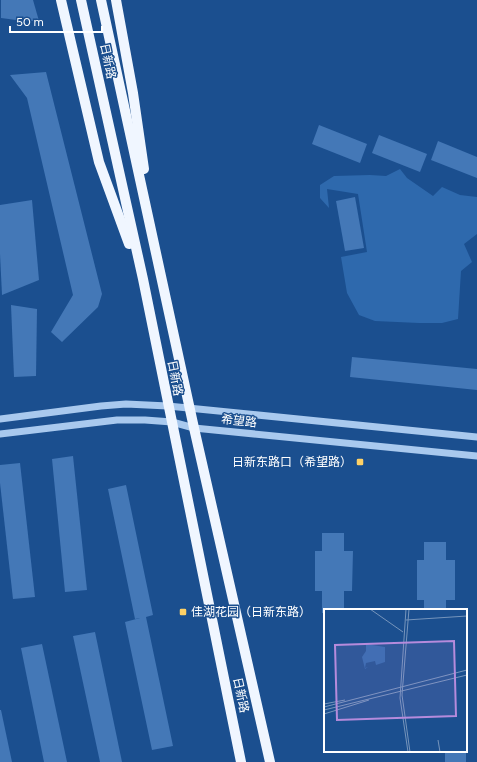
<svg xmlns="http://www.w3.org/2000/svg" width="477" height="762" viewBox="0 0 477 762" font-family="Figtree,'Noto Sans SC',sans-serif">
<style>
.green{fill:#2e69ad}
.building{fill:#4478b7}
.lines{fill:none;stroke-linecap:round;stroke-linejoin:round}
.minor{stroke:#a9c9ee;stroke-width:7}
.major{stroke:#f0f6ff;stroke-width:10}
.poi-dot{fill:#ffd166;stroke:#1b4f8f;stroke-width:1.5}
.labels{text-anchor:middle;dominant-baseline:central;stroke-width:3;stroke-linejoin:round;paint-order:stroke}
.street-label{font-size:12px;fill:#fff;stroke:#1b4f8f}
.poi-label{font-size:12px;fill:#fff;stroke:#1b4f8f;text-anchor:end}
.inset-road{fill:none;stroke:#7695bc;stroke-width:1}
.view{fill:#b68bdc;fill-opacity:0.15;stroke:#b68bdc;stroke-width:2}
.inset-edge{fill:none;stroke:#fff;stroke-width:2}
</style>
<rect width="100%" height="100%" fill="#1b4f8f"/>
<!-- green -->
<polygon class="green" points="400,169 407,178 433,196 442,187 460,195 477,197 477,234 464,244 472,262 461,271 458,319 442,323 419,323 375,321 359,315 347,293 341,257 367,252 358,194 327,189 329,208 320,198 320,185 334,176 370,175 386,176"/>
<!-- building -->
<g class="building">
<polygon points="1,0 33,0 39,21 24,21 1,18"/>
<polygon points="46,72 102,294 98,307 62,342 51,332 73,295 27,98 10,75"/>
<polygon points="319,125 367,144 360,163 312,144"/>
<polygon points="379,135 427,154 420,172 372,153"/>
<polygon points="438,141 477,157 477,178 431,160"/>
<polygon points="355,197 364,248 345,251 336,201"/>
<polygon points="32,200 39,280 2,295 0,254 0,205"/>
<polygon points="11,305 37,309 36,376 14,377"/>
<polygon points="352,357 477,369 477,390 350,377"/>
<polygon points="73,456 87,590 65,592 52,459"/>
<polygon points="20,463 35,597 13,599 0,483 0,465"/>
<polygon points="126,485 153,615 146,617 173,746 152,750 125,622 140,618 135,619 108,489"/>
<polygon points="322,533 344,533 344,551 353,551 352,591 344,591 344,610 325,610 325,613 322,613 322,591 315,591 315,551 322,551"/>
<polygon points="424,542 446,542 446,560 455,560 455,600 446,600 446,610 424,610 424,600 417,600 417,560 424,560"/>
<polygon points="95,632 122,762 100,762 73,636"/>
<polygon points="42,644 67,762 44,762 21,648"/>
<polygon points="0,710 1,710 12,762 0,762"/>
<rect x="445" y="751" width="21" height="11"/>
</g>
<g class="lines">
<!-- minor -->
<g class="minor">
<polyline points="0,419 101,406 126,404 168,406 477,437"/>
<polyline points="0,434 117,420 145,420 172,422 194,428 477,456"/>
</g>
<!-- major -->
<g class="major">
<polyline points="61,0 99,162 129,244"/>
<polyline points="81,0 143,279 241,762"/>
<polyline points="101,0 194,428 270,762"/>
<polyline points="116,0 133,93 144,169"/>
</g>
</g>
<!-- markers -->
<g class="poi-dot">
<rect x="356" y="458" width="8" height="8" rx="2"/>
<rect x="179" y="608" width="8" height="8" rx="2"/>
</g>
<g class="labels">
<!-- street labels -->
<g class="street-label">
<text transform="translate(108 61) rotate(78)">日新路</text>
<text transform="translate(175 378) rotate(79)">日新路</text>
<text transform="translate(239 421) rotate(6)">希望路</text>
<text transform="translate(241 695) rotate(78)">日新路</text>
</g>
<!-- poi labels -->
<g class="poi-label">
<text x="352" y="462">日新东路口（希望路）</text>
<text x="191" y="612" text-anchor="start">佳湖花园（日新东路）</text>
</g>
</g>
<!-- overview -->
<g transform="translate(324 609)">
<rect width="143" height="143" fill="#1b4f8f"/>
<path d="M42 35 61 38V53L52 56 51 52 42 54 41 59 44 58 41 60 38 48 42 42Z" fill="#2e69ad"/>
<path class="inset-road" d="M46 0 79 23M82 0 76 89 84 143M85 0 78 86 86 143M82 11 143 7M0 95 21 91M0 98 143 61M0 101 143 66M0 105 45 91M114 131 116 143"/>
<path class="view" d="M130 32 132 107 13 111 11 36Z"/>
<rect width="143" height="143" class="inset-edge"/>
</g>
<!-- scale -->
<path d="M10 26v6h92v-6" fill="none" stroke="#ffffff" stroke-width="2"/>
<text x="16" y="26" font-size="12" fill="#ffffff" stroke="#1b4f8f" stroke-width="3" paint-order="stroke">50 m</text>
</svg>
